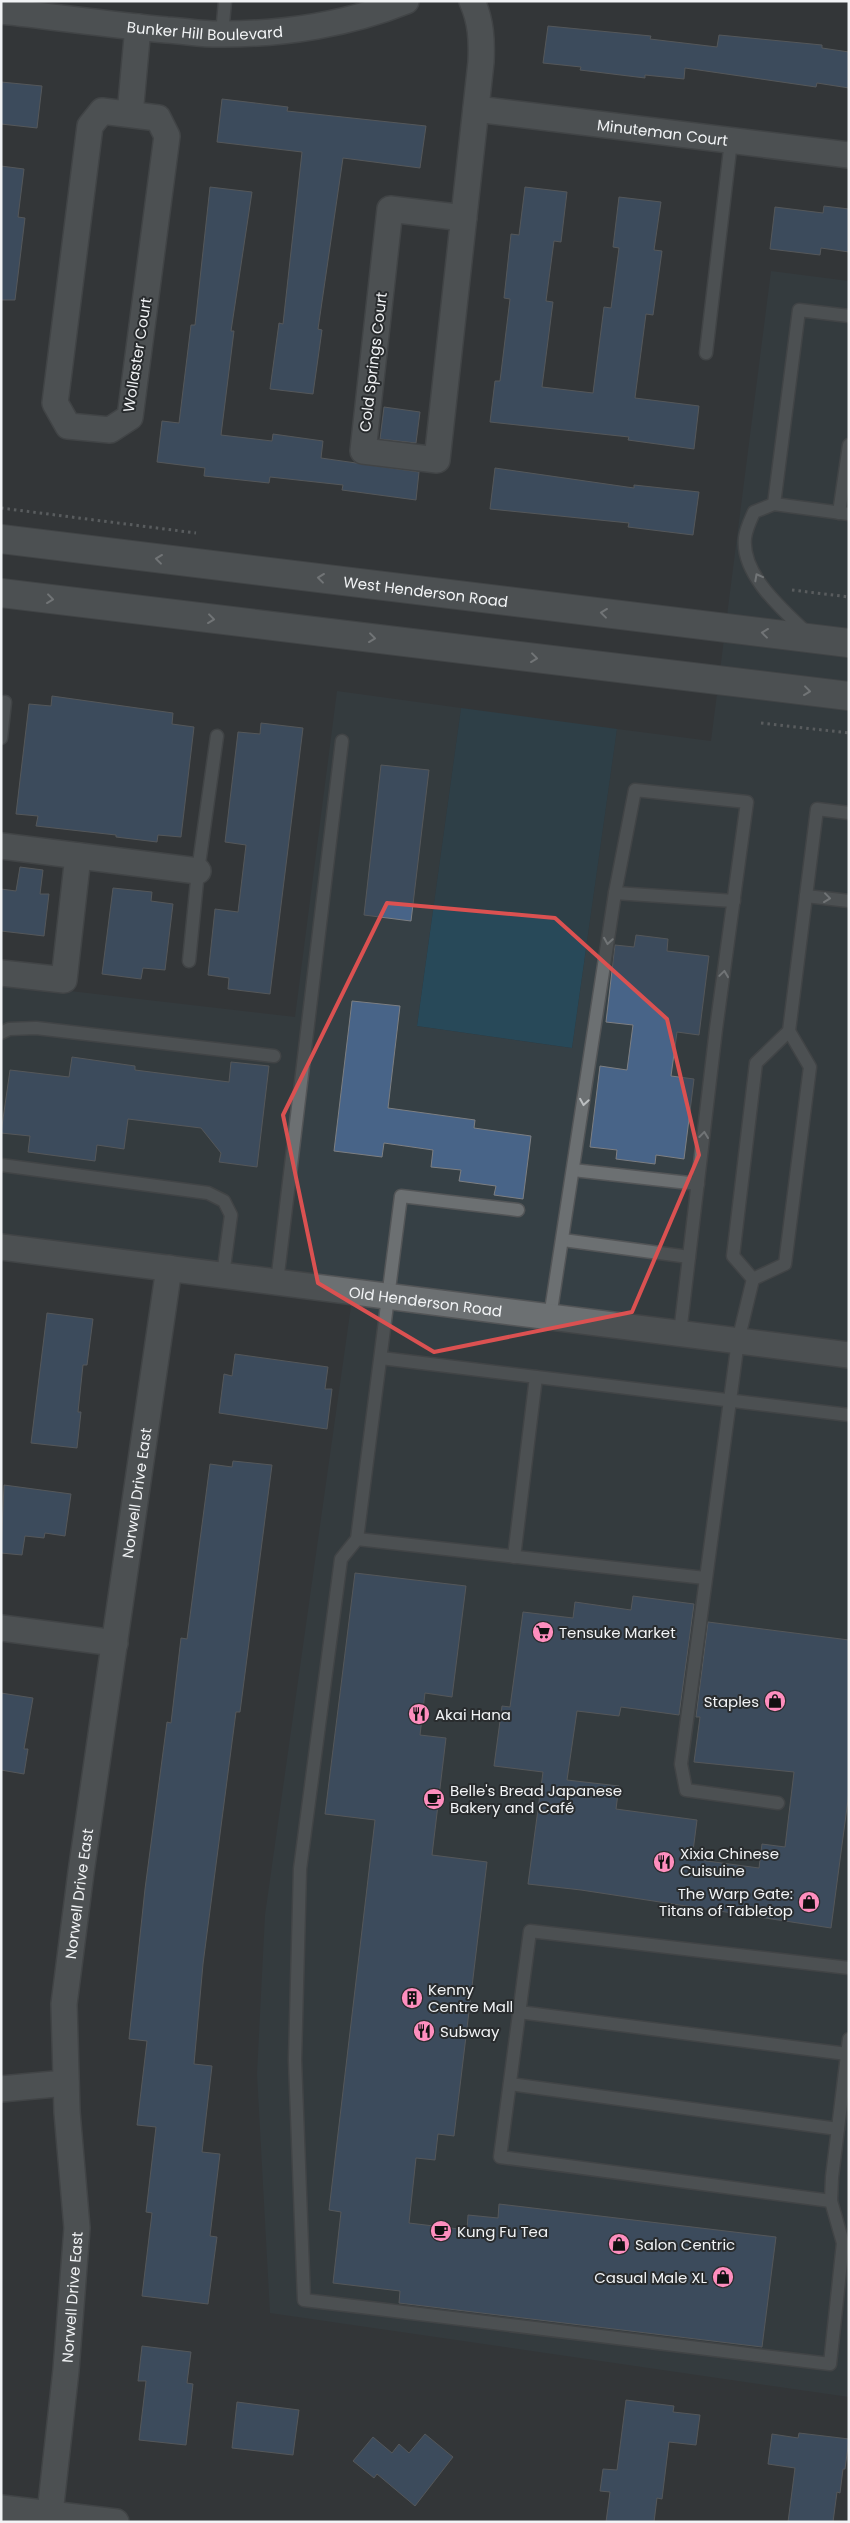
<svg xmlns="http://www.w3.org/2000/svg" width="850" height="2523" viewBox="0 0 850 2523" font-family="Poppins,sans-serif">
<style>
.built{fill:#364045}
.green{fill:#284959}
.building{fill:#486488;stroke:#7d7f82}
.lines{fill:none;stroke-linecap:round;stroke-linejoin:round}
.service-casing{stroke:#535557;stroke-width:15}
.minor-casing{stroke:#535557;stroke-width:28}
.secondary-casing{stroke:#535557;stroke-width:30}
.path{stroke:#878a8c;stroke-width:3;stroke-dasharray:2.5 4;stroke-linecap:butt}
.service{stroke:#6c7072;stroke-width:12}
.minor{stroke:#6c7072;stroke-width:25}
.secondary{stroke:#6c7072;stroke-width:28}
.oneway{stroke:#bcbfc1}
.marked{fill:none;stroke:#db5151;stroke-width:4;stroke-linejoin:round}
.labels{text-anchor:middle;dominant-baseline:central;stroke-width:4;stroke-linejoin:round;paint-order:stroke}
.street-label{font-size:15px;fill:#f1f3f5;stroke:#292c2e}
.poi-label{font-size:15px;fill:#f1f3f5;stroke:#292c2e;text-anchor:start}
</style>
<rect width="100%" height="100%" fill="#333638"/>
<!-- built -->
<polygon class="built" points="771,271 849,281 849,2397 270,2313 257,2074 265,1915 353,1292 1,1247 1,983 295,1017 337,691 461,708 417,1026 572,1048 617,729 711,741"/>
<!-- green -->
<polygon class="green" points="461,708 617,729 572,1048 417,1026"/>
<!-- building -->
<g class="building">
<polygon points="548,26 651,36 650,39 717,47 719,35 822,45 822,48 849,52 849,88 817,83 816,87 685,68 684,79 645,75 645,78 580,70 581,67 543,63"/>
<polygon points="1,82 42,86 37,128 1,124"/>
<polygon points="222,99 288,107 287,111 426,126 420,168 343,158 318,329 322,330 313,394 270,389 279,323 283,324 302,152 217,142"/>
<polygon points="1,166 24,169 18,217 25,218 15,300 1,300"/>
<polygon points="210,187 252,192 231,331 234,331 221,435 272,441 273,434 323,441 321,458 419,472 416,500 342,490 343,485 270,477 269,483 204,476 205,468 157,462 162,421 179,423 191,325 195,325"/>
<polygon points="525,187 567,192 561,242 554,241 546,301 553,302 542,387 593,393 604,307 611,308 619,248 613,247 619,197 661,202 654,250 662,251 653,315 646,314 635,398 699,406 694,449 628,440 629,437 490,422 495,381 500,381 510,299 504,298 511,234 519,235"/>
<polygon points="824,206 849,209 849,252 821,248 820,255 770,249 775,207 823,213"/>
<polygon points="384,407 420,412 416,443 380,439"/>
<polygon points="495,468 634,488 634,485 699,492 693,535 628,527 629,523 490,509"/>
<polygon points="52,696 173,713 172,724 194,727 181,837 158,835 157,842 116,837 116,835 36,826 38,816 16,814 29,704 51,706"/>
<polygon points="261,723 303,728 270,994 228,989 229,978 208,975 215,909 238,912 246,845 225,842 238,732 260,734"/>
<polygon points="381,765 429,770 411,921 364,915"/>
<polygon points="20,867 43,870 40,894 49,894 44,936 1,931 1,889 16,891"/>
<polygon points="113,888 152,892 151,901 173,904 165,970 143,968 141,979 102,974"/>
<polygon points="636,935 668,939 667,951 709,956 699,1035 677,1032 671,1076 694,1079 684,1159 656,1155 655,1164 616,1159 617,1150 590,1147 600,1066 627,1070 633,1025 606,1022 615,945 634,947"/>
<polygon points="352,1001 400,1006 388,1108 475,1120 474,1128 531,1136 523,1199 494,1195 496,1186 459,1181 461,1170 431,1167 433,1150 384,1143 382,1157 334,1151"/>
<polygon points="72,1057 135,1066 135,1070 229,1082 231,1062 269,1066 257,1167 219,1162 221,1153 201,1128 128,1119 124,1149 97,1145 95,1161 28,1152 30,1136 1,1133 10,1070 69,1077"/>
<polygon points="47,1313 93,1319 87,1365 83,1365 78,1412 81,1412 77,1448 31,1443"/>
<polygon points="235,1354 328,1367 325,1389 332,1389 327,1429 219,1413 224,1374 232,1376"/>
<polygon points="233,1461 272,1465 240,1712 236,1712 203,1964 194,2064 212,2066 202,2152 220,2154 210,2236 217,2237 208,2304 142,2296 152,2213 146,2212 156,2127 137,2125 147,2041 129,2039 145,1889 167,1722 171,1723 181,1638 187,1639 210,1464 232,1467"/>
<polygon points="4,1485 71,1494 65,1536 45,1533 44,1538 25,1536 22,1555 1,1553"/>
<polygon points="355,1573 466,1586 452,1697 425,1693 420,1735 446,1738 432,1855 487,1862 454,2136 438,2134 435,2160 416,2158 409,2223 467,2230 468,2215 498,2218 499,2204 776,2237 762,2347 399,2303 400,2291 333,2283 341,2212 329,2210 375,1820 325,1814"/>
<polygon points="633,1596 694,1604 679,1715 621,1707 619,1716 577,1711 567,1780 619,1786 616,1809 697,1820 692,1859 759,1868 762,1844 785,1847 794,1772 694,1762 700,1717 696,1717 708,1622 849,1640 849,1792 831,1928 581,1890 528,1884 543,1772 494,1766 502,1706 510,1707 523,1612 573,1618 575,1602 631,1610"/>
<polygon points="1,1693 33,1698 24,1749 28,1749 24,1774 1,1770"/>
<polygon points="142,2346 191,2352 187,2383 193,2384 186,2445 139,2440 146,2381 138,2381"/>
<polygon points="626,2400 674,2406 673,2412 700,2415 696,2445 669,2442 662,2499 657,2498 654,2522 606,2522 610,2492 600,2491 603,2469 617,2470"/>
<polygon points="237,2402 299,2410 293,2455 232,2448"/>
<polygon points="799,2433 849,2439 845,2469 843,2469 840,2493 837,2492 833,2522 788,2522 795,2468 768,2464 772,2434 798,2438"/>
<polygon points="425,2434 453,2457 415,2506 377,2474 374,2478 353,2461 373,2437 392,2453 399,2444 409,2453"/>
</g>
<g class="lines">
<!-- service casing -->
<g class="service-casing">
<g id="service">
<polyline points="222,34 225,1"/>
<polyline points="706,353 731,141"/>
<polyline points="774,504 799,310 849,316"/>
<polyline points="839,513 849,445"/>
<path d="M808 634C784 611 741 575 745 538 746 529 750 521 754 512L774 504 849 514"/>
<polyline points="1,738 5,702"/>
<polyline points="615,893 734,901"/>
<polyline points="806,896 849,901"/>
<polyline points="189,961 198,871 217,736"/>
<polyline points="1,1033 9,1029 36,1028 274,1056"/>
<polyline points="1,1165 208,1193 224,1201 231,1215 223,1275"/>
<polyline points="573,1170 698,1184"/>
<polyline points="518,1210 401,1196 357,1539 341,1559 300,1869 295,2060 304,2300 830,2364 843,2243 831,2201 832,2177 849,2039"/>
<polyline points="563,1240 689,1257"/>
<polyline points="753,1279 785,1264 810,1067 789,1031"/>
<polyline points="277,1282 342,741"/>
<polyline points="550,1317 615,893 635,790 747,802 716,1029 680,1333"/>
<polyline points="381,1358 849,1415"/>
<polyline points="357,1539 705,1578"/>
<polyline points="514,1557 536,1377"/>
<polyline points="778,1803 686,1790 681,1764 738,1341 753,1279 733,1256 756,1063 789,1031 817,809 849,813"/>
<polyline points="519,2012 847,2054"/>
<polyline points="510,2084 838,2129"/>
<polyline points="831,2201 500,2157 530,1931 849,1968"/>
</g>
</g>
<!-- minor casing -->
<g class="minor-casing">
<g id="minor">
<path id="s1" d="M1 11C56 17 112 25 167 30 186 31 205 35 224 34 284 34 349 24 406 1"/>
<path id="s2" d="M476 109 849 155"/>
<polygon points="102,111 158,118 167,136 130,417 110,430 68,426 55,403 90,126"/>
<polyline points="130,114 138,27"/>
<path d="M464 218 390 209 363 451 437 460 481 62C482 40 481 21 472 1"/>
<polyline points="1,846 198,871"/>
<polyline points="1,973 64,980 78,856"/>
<path id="s3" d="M1 1247 849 1355"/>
<polyline points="1,1628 115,1643"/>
<polyline points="1,2089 66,2083"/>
<polyline points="1,2508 116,2522"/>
<path id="s4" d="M49 2522 66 2370 77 2228 67 2112 64 2004 81 1872 169 1268"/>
</g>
</g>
<!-- secondary casing -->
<g class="secondary-casing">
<g id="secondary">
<path id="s5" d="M1 539 849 643"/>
<polyline points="1,593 849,696"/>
</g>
</g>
<!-- path -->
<g class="path">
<polyline points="1,508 196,533"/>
<polyline points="792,590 849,597"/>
<polyline points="761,723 849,733"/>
</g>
<!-- service -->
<use href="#service" class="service"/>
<!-- minor -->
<use href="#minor" class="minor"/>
<!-- secondary -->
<use href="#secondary" class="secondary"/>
</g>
<!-- one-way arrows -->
<defs><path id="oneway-chevron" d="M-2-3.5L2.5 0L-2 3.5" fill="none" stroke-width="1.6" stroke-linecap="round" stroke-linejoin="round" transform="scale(1.25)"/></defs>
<g class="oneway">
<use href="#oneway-chevron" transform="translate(159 559) rotate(-173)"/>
<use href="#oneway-chevron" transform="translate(758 577) rotate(-118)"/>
<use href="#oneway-chevron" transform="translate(321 578) rotate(-173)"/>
<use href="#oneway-chevron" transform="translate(50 599) rotate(7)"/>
<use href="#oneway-chevron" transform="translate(604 613) rotate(-173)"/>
<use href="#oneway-chevron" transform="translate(211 619) rotate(7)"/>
<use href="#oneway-chevron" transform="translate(765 633) rotate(-173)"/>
<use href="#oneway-chevron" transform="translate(372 638) rotate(7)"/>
<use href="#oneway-chevron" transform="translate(534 658) rotate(7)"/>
<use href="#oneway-chevron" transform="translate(807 691) rotate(7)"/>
<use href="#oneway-chevron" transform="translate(827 898) rotate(7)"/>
<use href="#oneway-chevron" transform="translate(608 941) rotate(99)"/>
<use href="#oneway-chevron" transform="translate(724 974) rotate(-82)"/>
<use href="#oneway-chevron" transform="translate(584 1102) rotate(99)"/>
<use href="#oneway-chevron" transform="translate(704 1135) rotate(-83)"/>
</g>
<!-- marked area -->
<path d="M0 0H850V2523H0ZM387 903 555 918 667 1019 699 1155 632 1312 434 1352 318 1283 283 1115Z" fill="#333638" fill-opacity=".55" fill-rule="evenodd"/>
<path class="marked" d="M387 903 555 918 667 1019 699 1155 632 1312 434 1352 318 1283 283 1115Z"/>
<!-- icons -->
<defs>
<g id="supermarket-disc" transform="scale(1.125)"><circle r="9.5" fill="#fe8ebe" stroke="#292c2e"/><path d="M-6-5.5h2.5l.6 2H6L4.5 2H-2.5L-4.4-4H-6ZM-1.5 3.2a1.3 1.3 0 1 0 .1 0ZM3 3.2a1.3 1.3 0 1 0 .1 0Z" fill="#111"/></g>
<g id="shop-disc" transform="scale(1.125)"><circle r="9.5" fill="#fe8ebe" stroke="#292c2e"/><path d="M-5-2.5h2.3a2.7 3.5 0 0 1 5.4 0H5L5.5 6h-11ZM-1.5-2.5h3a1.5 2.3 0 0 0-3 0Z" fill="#111"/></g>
<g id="restaurant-disc" transform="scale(1.125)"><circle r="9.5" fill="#fe8ebe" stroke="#292c2e"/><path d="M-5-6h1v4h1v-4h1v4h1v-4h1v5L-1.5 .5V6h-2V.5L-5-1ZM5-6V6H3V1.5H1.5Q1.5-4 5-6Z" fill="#111"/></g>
<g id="cafe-disc" transform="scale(1.125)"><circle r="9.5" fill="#fe8ebe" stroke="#292c2e"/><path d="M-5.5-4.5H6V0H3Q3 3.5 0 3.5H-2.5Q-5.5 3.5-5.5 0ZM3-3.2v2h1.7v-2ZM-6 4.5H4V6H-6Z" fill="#111"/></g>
<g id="building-disc" transform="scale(1.125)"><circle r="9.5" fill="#fe8ebe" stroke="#292c2e"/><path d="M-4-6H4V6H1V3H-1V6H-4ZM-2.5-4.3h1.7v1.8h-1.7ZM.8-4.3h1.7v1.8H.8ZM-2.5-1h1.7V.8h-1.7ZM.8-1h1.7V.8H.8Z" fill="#111"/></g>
</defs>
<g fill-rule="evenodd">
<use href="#supermarket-disc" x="543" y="1632"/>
<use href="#shop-disc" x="775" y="1701"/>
<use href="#restaurant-disc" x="419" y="1714"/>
<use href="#cafe-disc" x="434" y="1799"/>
<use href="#restaurant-disc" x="664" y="1862"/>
<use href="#shop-disc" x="809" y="1902"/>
<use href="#building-disc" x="412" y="1998"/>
<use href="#restaurant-disc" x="424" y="2031"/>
<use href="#cafe-disc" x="441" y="2231"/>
<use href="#shop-disc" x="619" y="2244"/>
<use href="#shop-disc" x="723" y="2277"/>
</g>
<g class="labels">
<!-- street labels -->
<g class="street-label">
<text stroke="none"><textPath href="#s1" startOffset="205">Bunker Hill Boulevard</textPath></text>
<text stroke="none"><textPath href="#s2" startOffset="188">Minuteman Court</textPath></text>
<text transform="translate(137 355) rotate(-81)">Wollaster Court</text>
<text transform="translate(373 362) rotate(-83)">Cold Springs Court</text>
<text stroke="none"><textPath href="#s5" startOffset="428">West Henderson Road</textPath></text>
<text stroke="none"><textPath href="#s3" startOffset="428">Old Henderson Road</textPath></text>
<text stroke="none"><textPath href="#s4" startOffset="1036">Norwell Drive East</textPath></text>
<text stroke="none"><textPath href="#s4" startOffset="631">Norwell Drive East</textPath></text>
<text stroke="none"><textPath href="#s4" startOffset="226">Norwell Drive East</textPath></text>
</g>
<!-- poi labels -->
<g class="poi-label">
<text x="559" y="1632">Tensuke Market</text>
<text x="759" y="1701" text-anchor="end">Staples</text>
<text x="435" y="1714">Akai Hana</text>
<text x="450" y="1790">Belle's Bread Japanese<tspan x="450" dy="17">Bakery and Café</tspan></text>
<text x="680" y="1853">Xixia Chinese<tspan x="680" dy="17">Cuisuine</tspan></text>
<text x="793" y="1893" text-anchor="end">The Warp Gate:<tspan x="793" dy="17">Titans of Tabletop</tspan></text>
<text x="428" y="1989">Kenny<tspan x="428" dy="17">Centre Mall</tspan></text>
<text x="440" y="2031">Subway</text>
<text x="457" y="2231">Kung Fu Tea</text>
<text x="635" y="2244">Salon Centric</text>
<text x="707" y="2277" text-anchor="end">Casual Male XL</text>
</g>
</g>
<!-- border -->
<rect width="850" height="2523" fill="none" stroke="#f1f3f5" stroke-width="5"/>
</svg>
